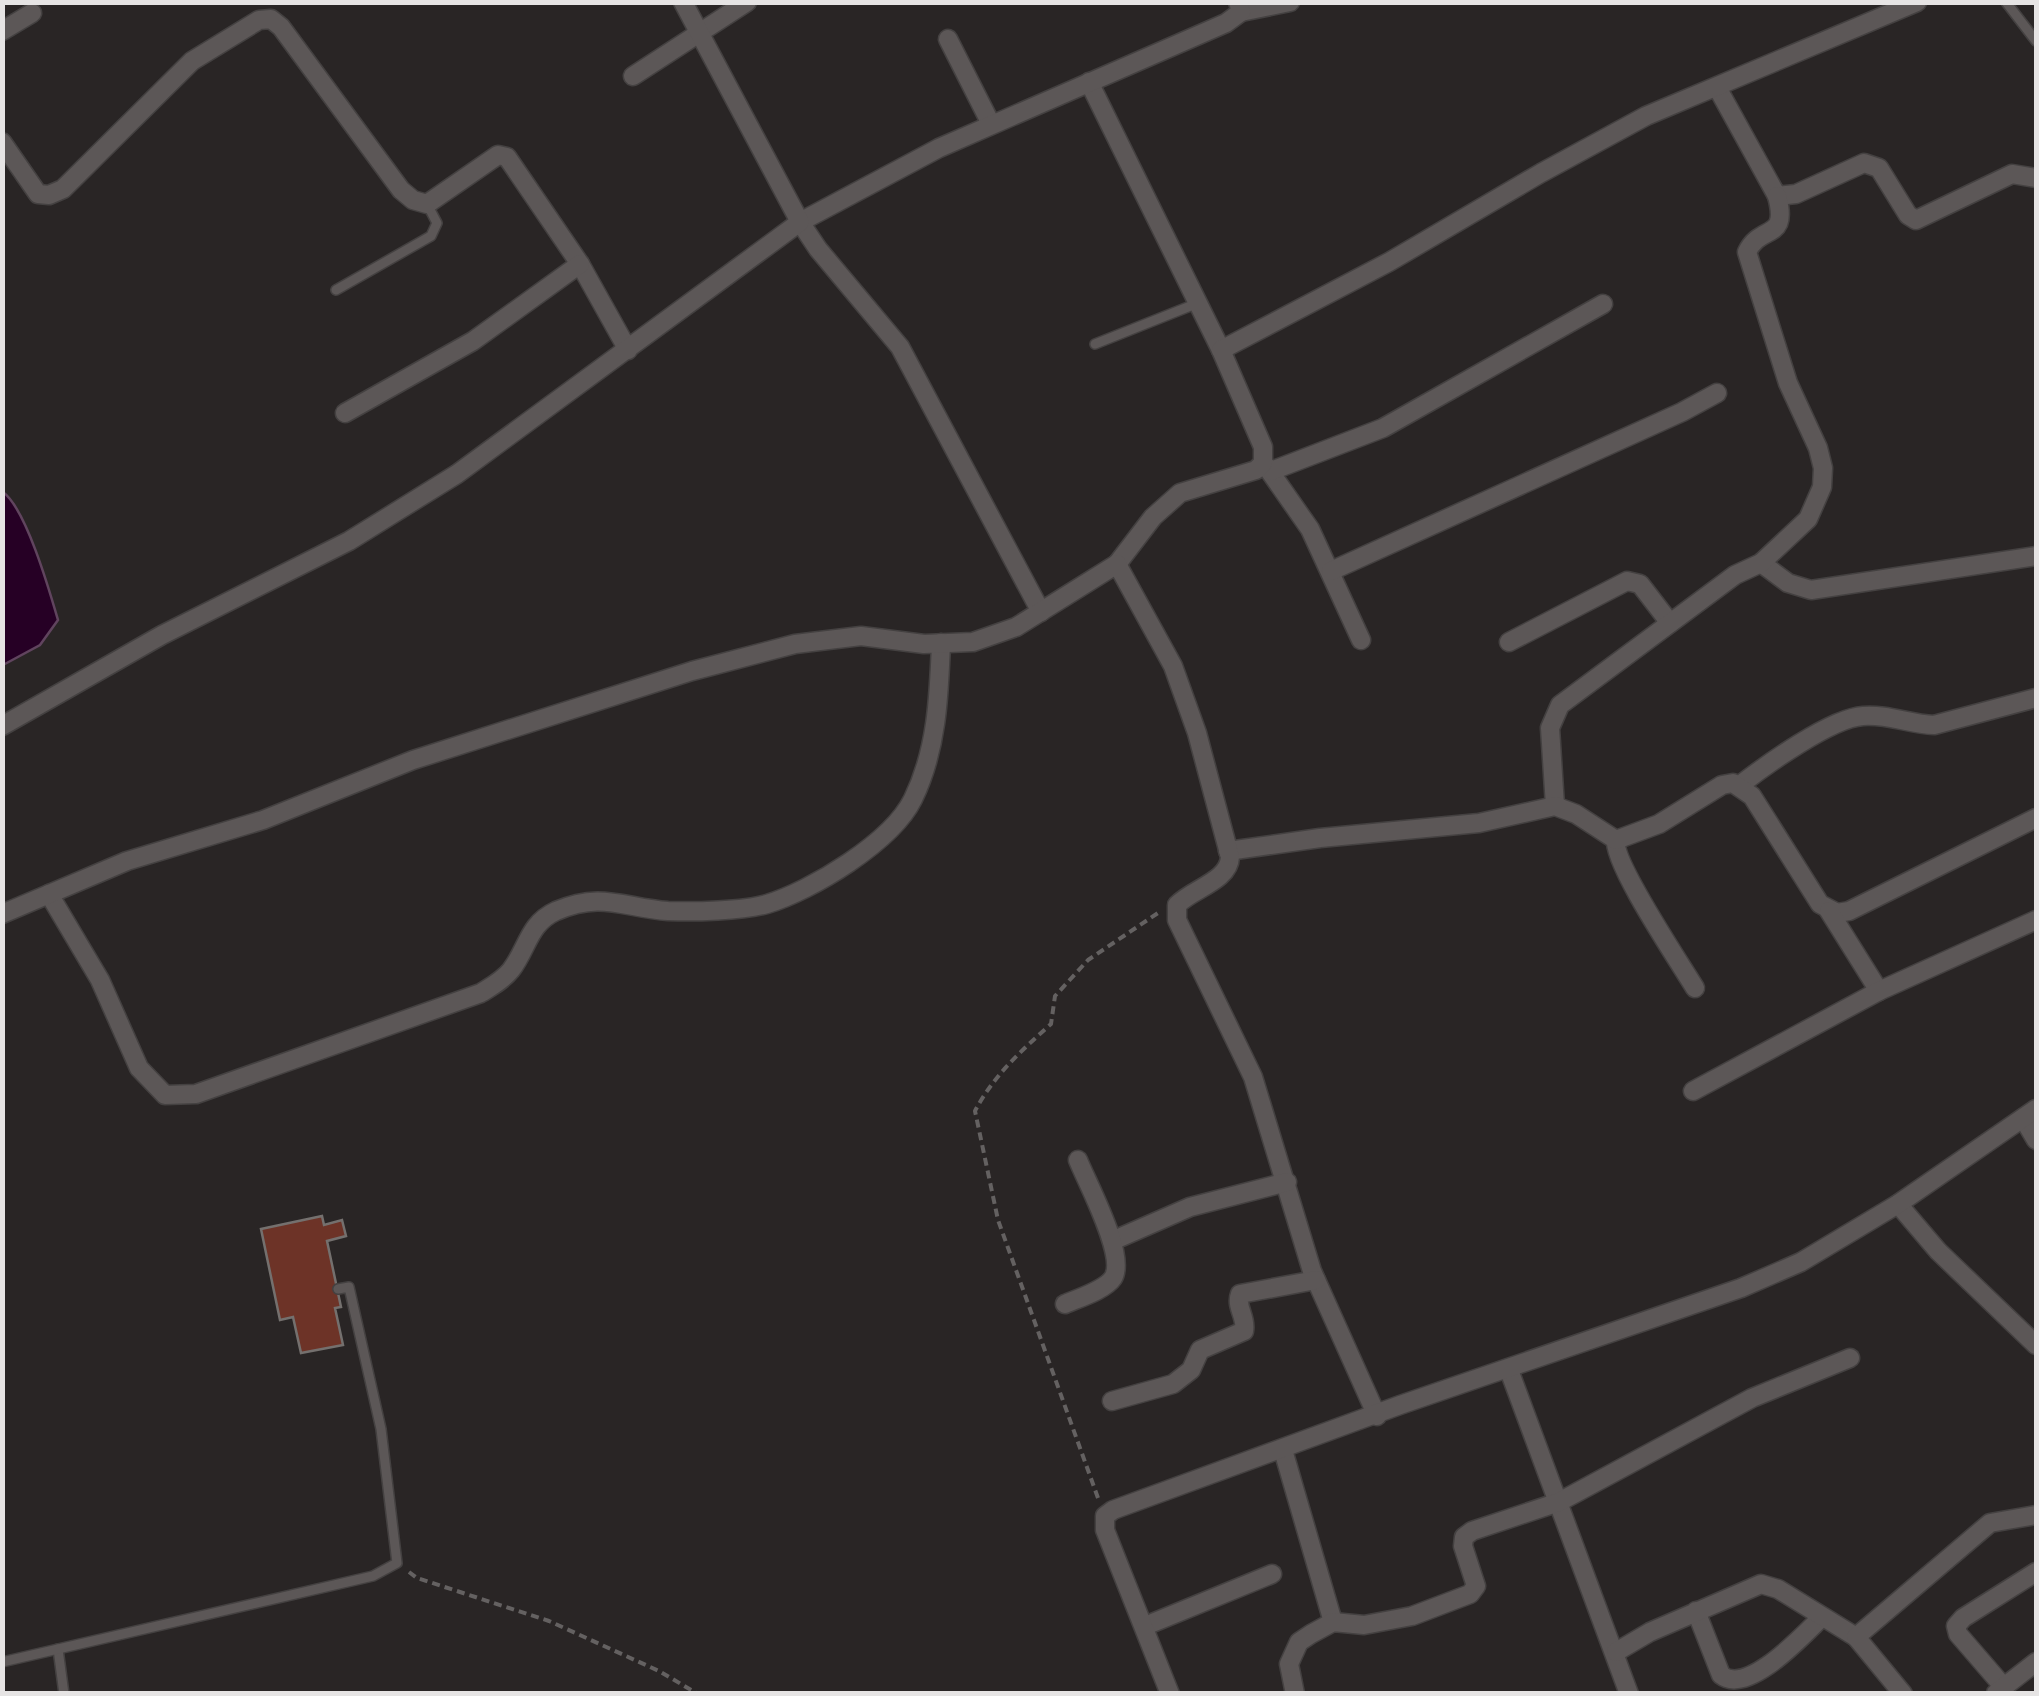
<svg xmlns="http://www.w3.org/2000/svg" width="2039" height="1696" viewBox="0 0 2039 1696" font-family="Figtree,sans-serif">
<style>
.water{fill:#260025;stroke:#60445e;stroke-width:2.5}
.building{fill:#6d3327;stroke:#74706e;stroke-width:2.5}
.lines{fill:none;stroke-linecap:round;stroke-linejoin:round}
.lane-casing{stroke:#444141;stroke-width:12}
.street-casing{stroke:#444141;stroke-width:21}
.path{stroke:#646161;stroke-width:4;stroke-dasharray:8 5;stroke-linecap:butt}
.lane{stroke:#5c5757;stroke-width:9}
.street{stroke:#5c5757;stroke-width:18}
</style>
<rect width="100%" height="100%" fill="#292525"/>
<!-- water -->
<path class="water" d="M3 492C26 509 49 589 58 620L40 645 3 665Z"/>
<!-- building -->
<polygon class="building" points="322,1216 324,1225 342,1220 346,1236 327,1241 341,1307 335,1308 343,1345 301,1353 293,1317 280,1320 261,1229"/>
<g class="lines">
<!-- lane casing -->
<g class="lane-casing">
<g id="lane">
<polyline points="2006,2 2036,41"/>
<polyline points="336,290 431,236 437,223 427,204"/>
<polyline points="1095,344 1198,303"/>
<polyline points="58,1649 64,1694"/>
<polyline points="2,1662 373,1576 397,1563 381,1429 349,1287 338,1289"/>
</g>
</g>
<!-- street casing -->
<g class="street-casing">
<g id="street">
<polyline points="1241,12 1290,2"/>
<polyline points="2,31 32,13"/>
<polyline points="948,39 991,124"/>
<polyline points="633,76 747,2"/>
<polyline points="1089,82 1221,350"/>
<polyline points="1718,89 1777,196 1796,194 1864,163 1879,168 1908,215 1916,220 2012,174 2036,178"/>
<polyline points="2,142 38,194 49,195 63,189 192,61 259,20 271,19 281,27 401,190 413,200 427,204 498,155 507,157 580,264 628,350"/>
<polyline points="345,413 473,341 580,264"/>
<polyline points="1266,466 1310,529 1361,640"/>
<polyline points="1271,471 1383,428 1603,304"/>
<polyline points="1761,563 1788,583 1811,590 2036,556"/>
<polyline points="1117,564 1153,517 1180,493 1256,470 1263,463 1263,447 1221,350 1389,262 1541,173 1646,116 1917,2"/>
<polyline points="1331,571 1682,412 1717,393"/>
<polyline points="1041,612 900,347 818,249 800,222 939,148 1226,23 1241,12 1238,2"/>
<polyline points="1509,642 1627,581 1640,584 1670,623"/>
<polyline points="2,726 162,635 349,541 457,474 800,222 683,2"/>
<path d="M1740 785C1766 765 1831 718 1863 716 1888 714 1909 724 1934 725L2036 698"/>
<path d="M1555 806 1550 728 1560 705 1735 575 1761 563 1808 519 1822 487 1823 468 1818 448 1788 383 1747 252C1761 223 1789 242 1777 196"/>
<path d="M1616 840C1612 862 1680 963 1695 988"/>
<polyline points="1228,851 1320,838 1479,823 1555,806 1576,814 1616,840 1659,824 1722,785 1733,783 1752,796 1820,904 1837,913 1849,911 2036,818"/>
<path d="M49 894 100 980 139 1068 165 1095 196 1094 481 993C492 986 503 980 511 970 528 948 528 924 556 911 602 891 624 908 668 911 693 912 743 911 767 904 811 891 892 842 913 799 937 750 939 696 941 643"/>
<polyline points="1829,911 1879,991"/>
<path d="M2 914 127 861 263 820 413 760 692 671 795 644 861 636 924 644 973 642 1016 627 1117 564 1173 666 1197 733 1230 857C1229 881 1192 889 1177 905V920L1253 1077 1312 1271 1377 1416"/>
<polyline points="1693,1091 1879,991 2036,920"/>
<polyline points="2023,1118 2036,1140"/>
<polyline points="1898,1204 1938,1251 2036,1345"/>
<polyline points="1112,1241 1190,1207 1287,1182"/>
<path d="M1065 1304C1079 1298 1105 1290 1113 1278 1127 1256 1087 1183 1078 1160"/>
<polyline points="1509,1370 1629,1694"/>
<path d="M1112 1401 1173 1384 1191 1370 1200 1350 1244 1331C1247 1317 1235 1307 1240 1294L1316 1280"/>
<polyline points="1283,1450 1333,1622"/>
<path d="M1696 1611 1721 1675C1748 1696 1803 1635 1822 1617"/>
<polyline points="1145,1626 1272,1574"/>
<polyline points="1616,1652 1650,1632 1761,1584 1778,1589 1856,1637"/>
<polyline points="2002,1685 1958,1634 1956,1626 1963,1618 2036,1572"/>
<polyline points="1996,1693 2036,1662"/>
<polyline points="1170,1694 1105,1530 1105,1516 1113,1510 1400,1405 1741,1288 1801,1262 1898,1204 2036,1109"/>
<polyline points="1295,1694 1289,1664 1299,1642 1311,1634 1333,1622 1364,1625 1412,1616 1470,1594 1476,1586 1463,1546 1464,1537 1472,1531 1559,1502 1752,1398 1850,1358"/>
<polyline points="1903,1694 1856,1637 1990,1523 2036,1515"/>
</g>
</g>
<!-- path -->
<g class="path">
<path d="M1098 1498 998 1220 975 1111C994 1075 1021 1051 1051 1024L1055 996 1088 960 1158 913"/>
<polyline points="409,1572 417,1578 549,1621 659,1671 698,1694"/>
</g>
<!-- lane -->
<use href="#lane" class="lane"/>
<!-- street -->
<use href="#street" class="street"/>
</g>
<!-- border -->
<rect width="2039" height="1696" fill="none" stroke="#e6e4e4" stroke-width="10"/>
</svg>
